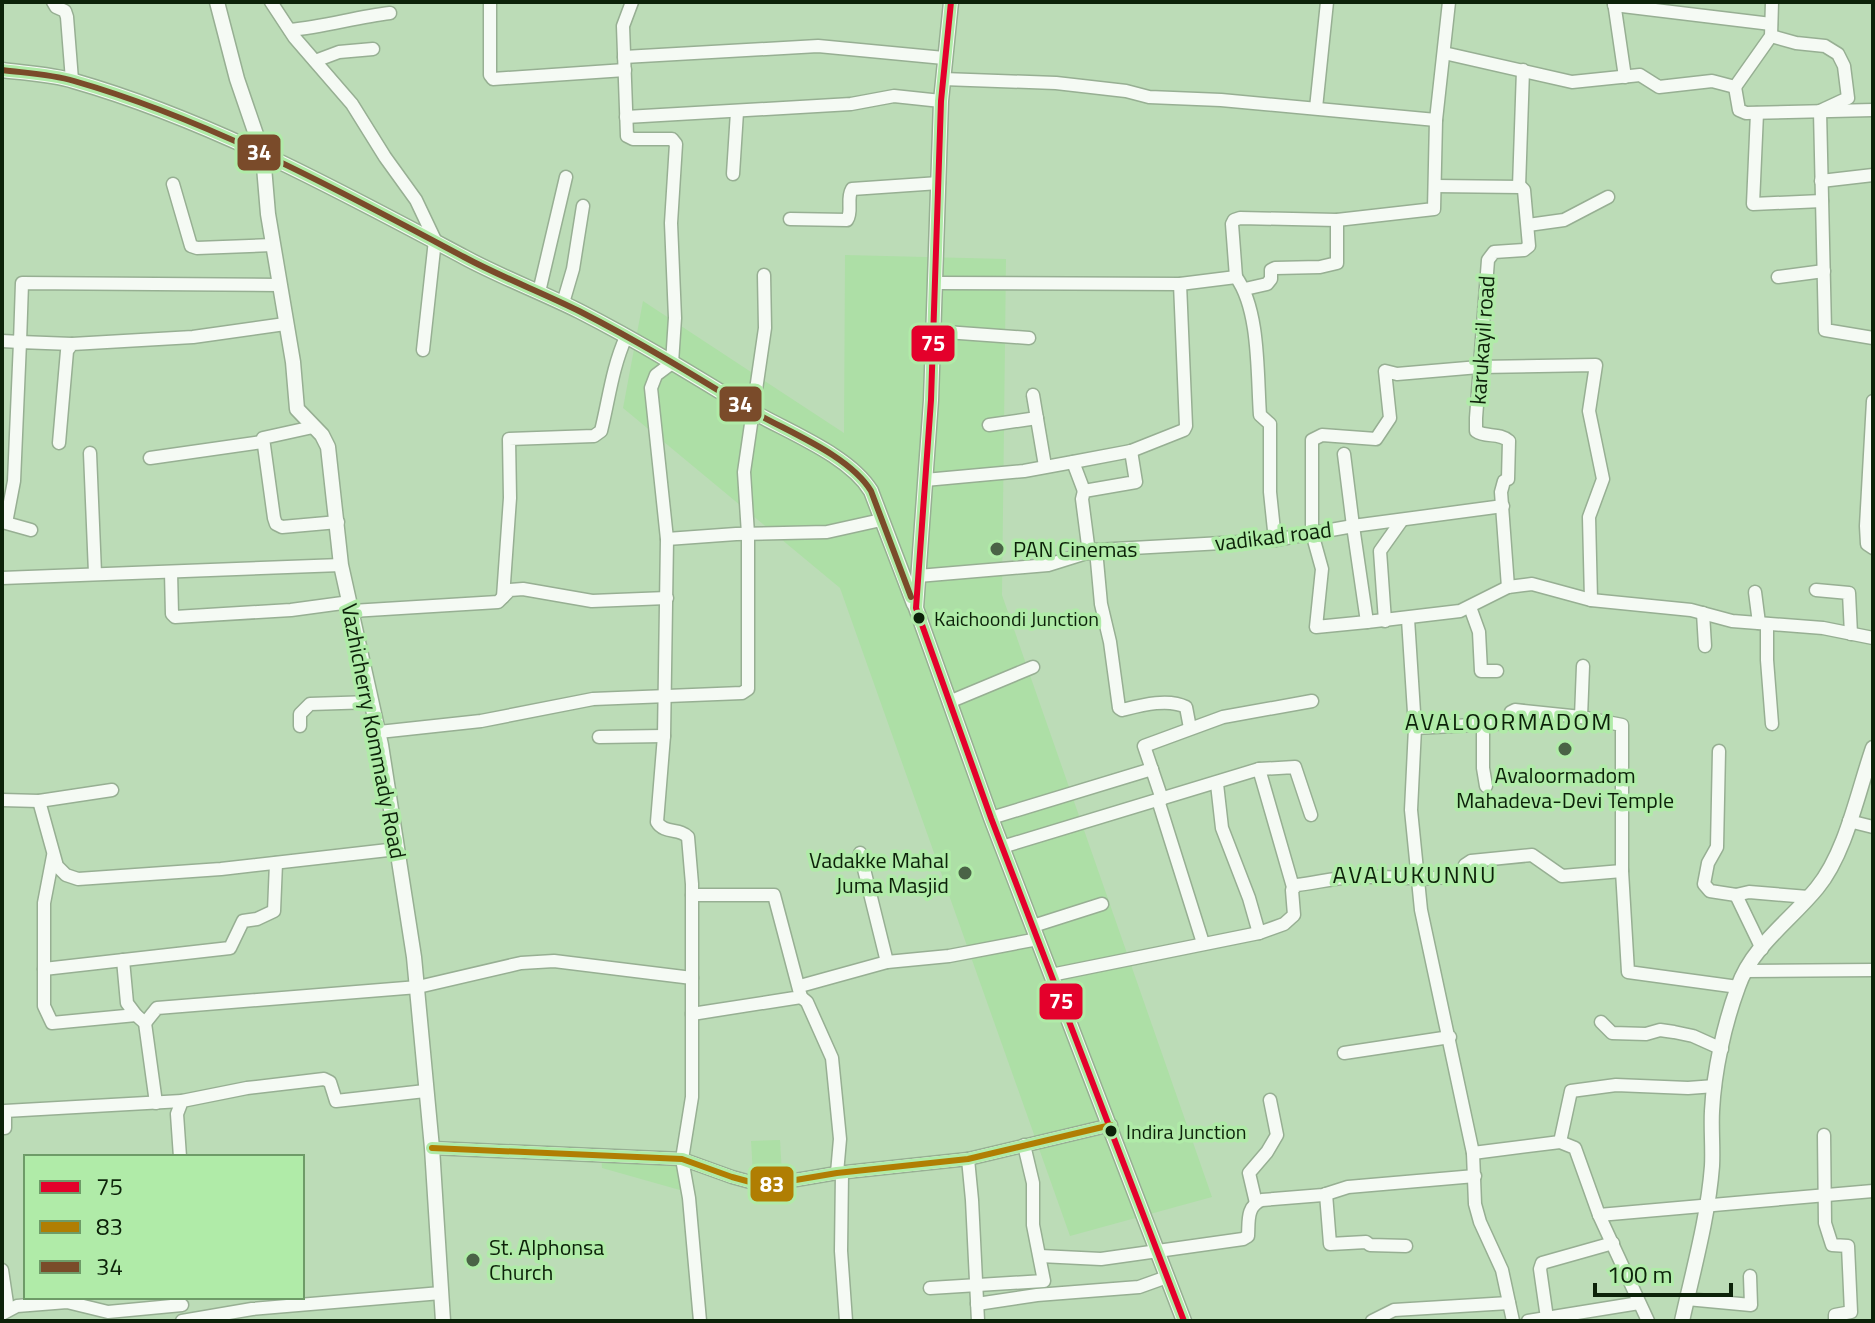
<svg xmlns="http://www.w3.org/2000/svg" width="1875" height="1323" viewBox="0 0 1875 1323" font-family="'Titillium Web',sans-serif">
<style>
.built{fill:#addfa6}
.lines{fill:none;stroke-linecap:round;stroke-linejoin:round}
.minor-casing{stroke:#97af93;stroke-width:15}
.major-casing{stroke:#97af93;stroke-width:17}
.minor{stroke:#f5faf4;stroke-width:12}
.major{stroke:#f5faf4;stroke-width:14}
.bus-1-casing{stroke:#b0eba8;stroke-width:12}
.bus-2-casing{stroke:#b0eba8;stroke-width:12}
.bus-3-casing{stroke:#b0eba8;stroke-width:12}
.bus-1{stroke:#e4002b;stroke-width:6}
.bus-2{stroke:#b07e03;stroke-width:6}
.bus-3{stroke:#7a4b2a;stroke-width:6}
.poi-dot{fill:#4a6346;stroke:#b0eba8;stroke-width:3}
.bus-dot{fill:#0c2209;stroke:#b0eba8;stroke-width:3}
.labels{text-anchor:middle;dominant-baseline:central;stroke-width:7;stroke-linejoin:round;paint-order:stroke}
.bus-label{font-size:20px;fill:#0c2209;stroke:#b0eba8;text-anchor:start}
.street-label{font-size:22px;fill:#0c2209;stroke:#b0eba8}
.poi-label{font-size:22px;fill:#0c2209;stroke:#b0eba8;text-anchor:start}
.neighbourhood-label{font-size:24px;letter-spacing:2px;fill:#0c2209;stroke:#b0eba8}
.line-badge{stroke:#b0eba8;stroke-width:3}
.badge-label{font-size:22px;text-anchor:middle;font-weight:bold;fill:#fff}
</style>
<rect width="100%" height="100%" fill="#bcdcb7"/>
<!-- built -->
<g class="built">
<polygon points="845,255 1006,259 1002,595 1212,1197 1070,1236 840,588 623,408 643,301 844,433"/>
<polygon points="780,1140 782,1174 753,1174 751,1141"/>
<polygon points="601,1155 681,1157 687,1192 602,1168"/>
</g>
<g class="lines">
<!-- minor casing -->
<g class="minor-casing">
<g id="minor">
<polyline points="53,2 56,7 65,11 67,17 72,80"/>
<polyline points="271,2 294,37 352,104 385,157 416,200 435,240 423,350"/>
<polyline points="490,2 490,75 493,79 625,70"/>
<path d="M632 2 623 26 627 136 633 139H672L676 144 671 223 675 318 672 363 656 375 651 388 667 539 664 736 657 822C664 834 680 828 688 837L692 884V1097L682 1159 689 1198 700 1321"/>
<polyline points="1614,2 1625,77"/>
<polyline points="1614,5 1771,24"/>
<path d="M290 30C324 27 356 17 390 13"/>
<polyline points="1771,36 1796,43 1825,46 1838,54 1844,66 1848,98 1820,111 1825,330 1873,338"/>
<polyline points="1444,53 1572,82 1640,75 1659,87 1712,81 1735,87 1771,36 1772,2"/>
<polyline points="624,57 818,46 944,58"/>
<polyline points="315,61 339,52 373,49"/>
<polyline points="943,79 1056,83 1126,91 1149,97 1221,100 1436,120"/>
<polyline points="1735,87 1739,110 1746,113 1873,110"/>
<polyline points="1316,108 1327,2"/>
<polyline points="1757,113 1753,204 1822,201"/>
<polyline points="626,117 851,104 894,96 941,101"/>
<polyline points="733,174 737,112"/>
<polyline points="1821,181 1873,175"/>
<polyline points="173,184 191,246 197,248 272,245"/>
<path d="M1435 186 1521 187 1524 190 1529 246 1524 250 1494 252 1488 260 1476 418V431C1486 438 1499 432 1509 441L1508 479 1504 481 1501 492 1508 587"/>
<polyline points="1519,187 1523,70"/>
<path d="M790 219 847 220C853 211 846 199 852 189L939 183"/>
<polyline points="1528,225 1564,220 1608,197"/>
<polyline points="1236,277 1232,224 1234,220 1240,218 1337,220 1434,209 1436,120 1449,2"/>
<polyline points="1778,277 1824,271"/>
<path d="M936 283 1180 284 1236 277C1260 310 1257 375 1260 415L1270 424V492L1275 540"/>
<polyline points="1245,289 1267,284 1271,279 1271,270 1275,268 1320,267 1337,263 1337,220"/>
<polyline points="539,292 566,177"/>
<polyline points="563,303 573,269 583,206"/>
<polyline points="932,331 1029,338"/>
<polyline points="2,341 20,342 22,283 279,285"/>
<polyline points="1033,395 1045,466"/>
<polyline points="1873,401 1866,526 1867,544 1873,548"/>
<polyline points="989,425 1037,418"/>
<polyline points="313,427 263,438 274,518 276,524 282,527 338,522"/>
<polyline points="59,443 67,351 72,344 193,337 285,324"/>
<polyline points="90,453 95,573"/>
<polyline points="1344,454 1353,526 1503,506"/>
<polyline points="150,458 262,442"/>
<polyline points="1073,462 1084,491"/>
<polyline points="925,480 1024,471 1073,462 1131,451 1184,430 1186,426 1180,284"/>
<polyline points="31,530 6,523 14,481 20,342 72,344"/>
<polyline points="667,539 736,534 827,532 881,520"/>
<path d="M1096 550 1101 604 1110 642 1119 708 1122 710C1142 705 1168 698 1186 707L1190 728"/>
<polyline points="1089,553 1082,499 1084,491 1136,482 1131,451"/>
<polyline points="171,572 172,614 175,617 291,610 350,602"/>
<polyline points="918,576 1048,565 1096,550 1275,540 1353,526 1367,622 1460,611 1508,587 1532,584 1591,600 1691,610 1732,621 1823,628 1873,638"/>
<polyline points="2,578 341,565"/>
<polyline points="1816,590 1849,593 1851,634"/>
<polyline points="1755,592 1759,623"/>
<path d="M503 597 510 498 509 439 594 436 601 431C609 399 612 368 626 337"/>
<polyline points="1470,607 1479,632 1481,671 1497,671"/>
<polyline points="352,611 498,602 510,590 523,589 592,601 667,598"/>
<polyline points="1703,613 1705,646"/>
<polyline points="1408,619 1415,728 1411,810 1421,910 1473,1153 1475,1204 1480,1222 1502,1270 1513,1321"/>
<polyline points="1385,621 1380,551 1402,520"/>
<polyline points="1367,622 1316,627 1322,569 1312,533 1312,440 1322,435 1376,439 1390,418 1385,371 1397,374 1479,367 1596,365 1589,411 1603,479 1589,517 1591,600"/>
<polyline points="1767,624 1767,660 1772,724"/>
<polyline points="949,702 1033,667"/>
<polyline points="1581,717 1622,725 1622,871 1628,972 1738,987"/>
<polyline points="300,726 300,714 310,704 372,702"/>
<polyline points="1483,726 1483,768 1486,786"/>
<polyline points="1415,728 1511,723 1511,712 1515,710 1581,717 1583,666"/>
<polyline points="379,732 481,721 593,699 742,693 748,689 748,534 744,472 765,328 764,275"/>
<polyline points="599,737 664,736"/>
<polyline points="1719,751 1717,847 1708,863 1704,884 1710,891 1736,895 1749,892 1808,897"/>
<polyline points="1259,769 1295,767 1311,815"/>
<polyline points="1217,784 1222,828 1249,898 1259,933"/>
<polyline points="1162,799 1144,746 1223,717 1312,701"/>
<polyline points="2,800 39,801 112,790"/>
<polyline points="1158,800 1203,943"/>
<polyline points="39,801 57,866 66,875 78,879 221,869 397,849"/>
<polyline points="991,818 1152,769"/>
<polyline points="1849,821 1873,827"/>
<polyline points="1002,847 1259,769 1293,887"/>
<polyline points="860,853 887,962"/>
<polyline points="53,856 44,903 44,1006 52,1023 136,1015 145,1023 156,1103"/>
<polyline points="692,895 774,895 801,997 692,1014"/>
<polyline points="1736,895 1762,949"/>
<polyline points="1033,926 1102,904"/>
<polyline points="123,960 127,1003 136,1015"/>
<polyline points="44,969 230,948 243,921 257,919 274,911 276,863"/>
<polyline points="1745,971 1873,970"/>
<path d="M1051 975 1259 933 1284 924 1294 915 1292 890 1297 885C1315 883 1334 878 1353 877 1388 875 1425 882 1460 875L1465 865 1471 861 1532 855 1562 876 1622 871"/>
<polyline points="800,986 887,962 949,956 1038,939"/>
<polyline points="801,997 807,1002 832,1058 840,1139 837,1173"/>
<polyline points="1601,1022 1612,1033 1646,1034 1660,1030 1674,1032 1693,1036 1722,1049"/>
<polyline points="145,1023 157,1008 418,987 521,963 554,961 692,978"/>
<polyline points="1344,1053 1450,1037"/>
<polyline points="2,1128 5,1128 5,1111 182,1101"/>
<polyline points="1824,1135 1825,1223 1832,1245 1848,1246 1851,1312 1835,1315 1835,1321"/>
<polyline points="1560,1142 1571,1091 1616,1085 1688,1088 1715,1086"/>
<polyline points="432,1148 682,1159 732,1177 754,1183 772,1184 837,1173 968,1159 1111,1125"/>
<polyline points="1473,1153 1560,1142 1575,1148 1599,1215 1648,1321"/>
<polyline points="180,1157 177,1114 182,1101 247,1088 324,1079 330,1082 336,1101 425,1091"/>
<polyline points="968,1159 972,1200 978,1321"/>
<polyline points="842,1173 841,1251 846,1321"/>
<polyline points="1326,1194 1330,1244 1366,1242 1370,1245 1406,1246"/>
<polyline points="1256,1203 1249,1173 1267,1152 1277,1135 1270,1100"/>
<polyline points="1599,1215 1873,1191"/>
<path d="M1040 1256 1101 1259 1243 1239 1248 1236C1249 1222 1246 1206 1262 1200L1323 1195 1348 1187 1475 1176"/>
<polyline points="2,1270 8,1310"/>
<polyline points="930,1288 1044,1281 1033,1225 1033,1183 1024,1145"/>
<polyline points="1687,1299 1751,1305 1750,1276"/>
<polyline points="977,1304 1037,1295 1139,1287 1167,1277"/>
<polyline points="2,1314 17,1306 67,1302 108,1312 182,1305"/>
<polyline points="1547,1318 1540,1269 1542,1263 1613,1243"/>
<polyline points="182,1321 252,1309 441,1293"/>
<polyline points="1372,1321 1394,1310 1509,1303"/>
<polyline points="1528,1321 1639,1303"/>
</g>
</g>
<!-- major casing -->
<g class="major-casing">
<g id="major">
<polyline points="217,2 237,79 263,155 268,214 293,362 297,409 322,435 328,447 341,565 381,745 414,957 432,1148 443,1321"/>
<polyline points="951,2 941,101 931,400 916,608 991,818 1184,1321"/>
<path d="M2 70C25 73 51 74 74 81 210 120 340 191 464 257 501 277 541 292 579 311 638 341 695 376 752 411 788 432 849 455 871 491L914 604"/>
<path d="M1682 1321C1693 1271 1708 1218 1712 1166 1713 1148 1711 1129 1712 1111 1714 1071 1724 1025 1738 987 1752 946 1791 920 1817 888 1846 853 1858 791 1873 748"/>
</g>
</g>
<!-- minor -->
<use href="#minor" class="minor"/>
<!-- major -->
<use href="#major" class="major"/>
<!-- bus-1 casing -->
<g class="bus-1-casing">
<polyline id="bus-1" points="951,2 941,101 931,400 916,608 991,818 1184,1321"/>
</g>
<!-- bus-2 casing -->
<g class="bus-2-casing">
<polyline id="bus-2" points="432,1148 682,1159 732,1177 754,1183 772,1184 837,1173 968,1159 1111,1125"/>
</g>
<!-- bus-3 casing -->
<g class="bus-3-casing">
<path id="bus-3" d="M2 70C25 73 51 74 74 81 210 120 340 191 464 257 501 277 541 292 579 311 638 341 695 376 752 411 788 432 849 455 871 491L911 597"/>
</g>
<!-- bus-1 -->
<use href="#bus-1" class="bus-1"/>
<!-- bus-2 -->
<use href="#bus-2" class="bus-2"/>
<!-- bus-3 -->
<use href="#bus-3" class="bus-3"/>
</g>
<!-- markers -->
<g class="poi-dot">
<circle cx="997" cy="549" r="8"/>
<circle cx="1565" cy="749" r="8"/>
<circle cx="965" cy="873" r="8"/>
<circle cx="473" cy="1260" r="8"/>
</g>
<g class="bus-dot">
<circle cx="919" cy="618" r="7"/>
<circle cx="1111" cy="1131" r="7"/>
</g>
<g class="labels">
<!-- bus labels -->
<g class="bus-label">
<text x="934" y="618">Kaichoondi Junction</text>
<text x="1126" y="1131">Indira Junction</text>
</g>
<!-- street labels -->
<g class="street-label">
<text transform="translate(1482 340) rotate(-86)">karukayil road</text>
<text transform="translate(1273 536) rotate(-7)">vadikad road</text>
<text transform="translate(374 731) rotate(79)">Vazhicherry Kommady Road</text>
</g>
<!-- poi labels -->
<g class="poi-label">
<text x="1013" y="549">PAN Cinemas</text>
<text x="1565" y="775" text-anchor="middle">Avaloormadom<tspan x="1565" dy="25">Mahadeva-Devi Temple</tspan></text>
<text x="949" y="860" text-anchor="end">Vadakke Mahal<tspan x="949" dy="25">Juma Masjid</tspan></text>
<text x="489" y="1247">St. Alphonsa<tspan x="489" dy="25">Church</tspan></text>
</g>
<!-- neighbourhood labels -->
<g class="neighbourhood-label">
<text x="1509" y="721">AVALOORMADOM</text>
<text x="1415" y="874">AVALUKUNNU</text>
</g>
</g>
<g class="line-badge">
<rect x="236" y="133" width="46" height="39" rx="8" fill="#7a4b2a"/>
<rect x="910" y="324" width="46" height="39" rx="8" fill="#e4002b"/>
<rect x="718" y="385" width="45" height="38" rx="8" fill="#7a4b2a"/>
<rect x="1038" y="982" width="46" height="39" rx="8" fill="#e4002b"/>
<rect x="749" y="1165" width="46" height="38" rx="8" fill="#b07e03"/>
</g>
<g class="badge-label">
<text x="259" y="160">34</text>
<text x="933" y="351">75</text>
<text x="740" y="412">34</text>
<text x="1061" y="1009">75</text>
<text x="772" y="1192">83</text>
</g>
<!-- border -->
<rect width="1875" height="1323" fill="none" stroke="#0c2209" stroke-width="8"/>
<!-- legend -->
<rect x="24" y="1155" width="280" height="144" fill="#b0eba8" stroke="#6e9b68" stroke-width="2"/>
<rect x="40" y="1181" width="40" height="12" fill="#e4002b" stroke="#6e9b68" stroke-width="2"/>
<text x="96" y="1195" font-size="24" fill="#0c2209">75</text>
<rect x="40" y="1221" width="40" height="12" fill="#b07e03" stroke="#6e9b68" stroke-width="2"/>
<text x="96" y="1235" font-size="24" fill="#0c2209">83</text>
<rect x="40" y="1261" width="40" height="12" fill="#7a4b2a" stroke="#6e9b68" stroke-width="2"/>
<text x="96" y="1275" font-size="24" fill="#0c2209">34</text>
<!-- scale -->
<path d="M1595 1283v12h136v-12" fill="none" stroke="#0c2209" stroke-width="4"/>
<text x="1607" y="1283" font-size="24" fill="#0c2209" stroke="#b0eba8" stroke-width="6" paint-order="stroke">100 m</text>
</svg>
